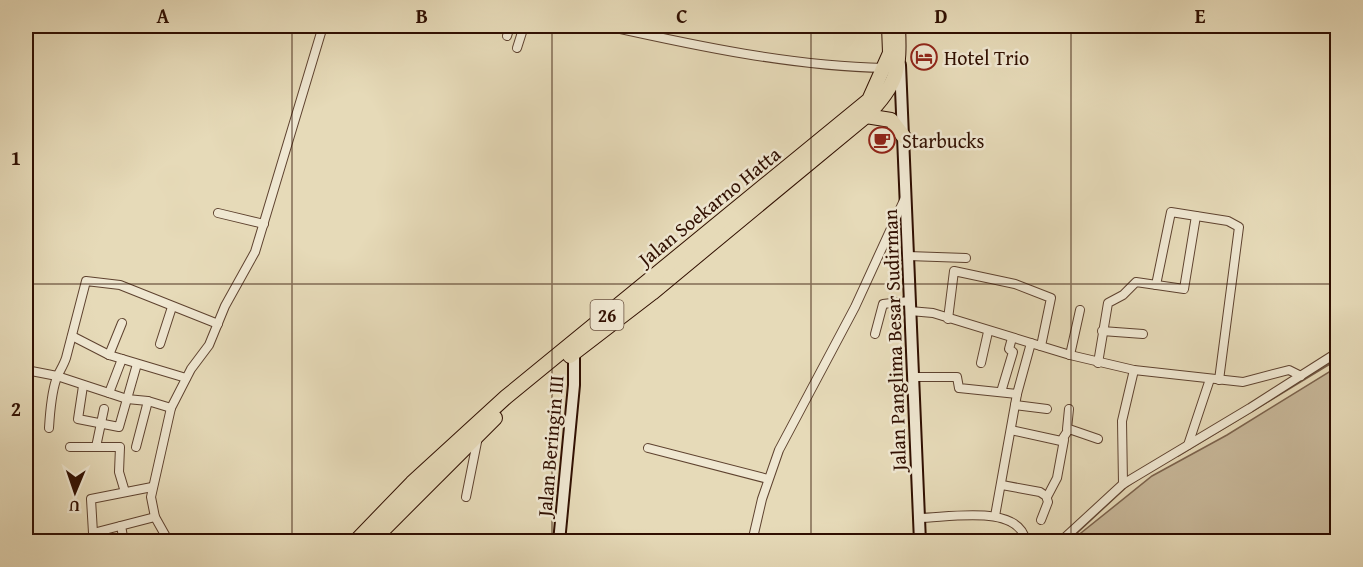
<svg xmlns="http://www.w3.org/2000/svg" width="1363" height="567" viewBox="0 0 1363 567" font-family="'Gentium Book Plus',serif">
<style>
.green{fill:#c7b799;stroke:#7c634d;stroke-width:1.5}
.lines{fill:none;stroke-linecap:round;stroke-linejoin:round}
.stream{stroke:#785f4a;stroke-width:2}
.street-casing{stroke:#5e422f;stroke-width:10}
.secondary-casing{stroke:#300f01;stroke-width:14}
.highway-casing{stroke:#300f01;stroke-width:16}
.street{stroke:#efe7d1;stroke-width:8}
.secondary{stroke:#efe7d1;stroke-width:10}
.highway{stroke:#e6dab8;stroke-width:14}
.grid{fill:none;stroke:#300f01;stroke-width:1.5;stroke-opacity:0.55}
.labels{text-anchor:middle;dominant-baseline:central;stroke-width:5;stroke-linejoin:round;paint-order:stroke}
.shield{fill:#efe7d1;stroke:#69503f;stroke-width:1.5}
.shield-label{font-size:18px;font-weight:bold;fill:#300f01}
.poi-label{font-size:20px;fill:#300f01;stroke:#efe7d1;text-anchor:start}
.street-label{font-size:20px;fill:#300f01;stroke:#efe7d1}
.neatline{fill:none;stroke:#300f01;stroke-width:2}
.grid-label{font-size:20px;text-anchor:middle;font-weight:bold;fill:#300f01}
</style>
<rect width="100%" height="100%" fill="#e6dab8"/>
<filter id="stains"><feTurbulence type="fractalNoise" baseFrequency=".00333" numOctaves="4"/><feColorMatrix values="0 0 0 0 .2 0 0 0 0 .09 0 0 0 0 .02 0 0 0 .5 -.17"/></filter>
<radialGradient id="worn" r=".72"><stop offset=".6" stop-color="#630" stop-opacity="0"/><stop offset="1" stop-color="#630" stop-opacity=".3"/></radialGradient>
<!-- green -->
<polygon class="green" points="1337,367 1337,541 1071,541 1152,476 1227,435"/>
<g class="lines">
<!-- stream -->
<g class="stream">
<polyline points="1178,456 1338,359"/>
<polyline points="1067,542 1125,488 1139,478"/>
</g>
<!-- street casing -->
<g class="street-casing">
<g id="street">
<path d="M607 26C697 46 791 66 884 68"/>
<polyline points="507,36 510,26"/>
<polyline points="517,48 524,26"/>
<polyline points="218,213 264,224"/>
<polyline points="908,256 966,258"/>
<polyline points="1156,285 1171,212 1228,221 1239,227 1219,380"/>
<polyline points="910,311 933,313 1070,355 1134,370 1243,382 1289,370 1301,376"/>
<polyline points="948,319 954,271 1015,284 1051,298 1041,346"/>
<polyline points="1102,331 1143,334"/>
<polyline points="875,334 883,304 909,301"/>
<polyline points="72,336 109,355 186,378"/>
<polyline points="160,344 172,307"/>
<polyline points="109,355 122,323"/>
<polyline points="1070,355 1080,310"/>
<polyline points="981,363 988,332"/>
<polyline points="1098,363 1108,303 1123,295 1136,282 1184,289 1196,216"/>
<polyline points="26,370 57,376 127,399 148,401 171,408"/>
<polyline points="913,377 957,377 959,388 1017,394"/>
<polyline points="83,386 78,419 119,427 137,364"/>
<polyline points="26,391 30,371"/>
<polyline points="1001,392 1013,352 1009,349 1012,338"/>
<polyline points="109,393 122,359"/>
<polyline points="1015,405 1047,409"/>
<polyline points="104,409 96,447 120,447 119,472 125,492"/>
<path d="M49 428C50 412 51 395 56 380 58 373 63 367 66 358L86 281 120 285 218 324"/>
<polyline points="1067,429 1069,409"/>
<polyline points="1011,430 1061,441 1069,429 1098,439"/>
<polyline points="1188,445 1210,379"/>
<polyline points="70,447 96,447"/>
<polyline points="136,447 148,401"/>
<polyline points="648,448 768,479"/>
<polyline points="1123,484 1122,421 1134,370"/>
<polyline points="1002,485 1040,492 1046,496 1048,502 1041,520"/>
<polyline points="466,497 478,437"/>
<polyline points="1047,497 1057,478 1064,440"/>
<polyline points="995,516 1017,394 1031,343"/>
<path d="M919 518C948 518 1020 503 1026 542"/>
<polyline points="121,526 124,542"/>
<polyline points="93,533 91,499 152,487"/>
<polyline points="94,542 93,533 155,517"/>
<polyline points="169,542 155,517 151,497 171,408 191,369 209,345 225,306 255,252 323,26"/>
<polyline points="752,542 762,499 779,450 855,307 905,198"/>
<polyline points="1060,542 1123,484 1250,408 1338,352"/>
</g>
</g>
<!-- secondary casing -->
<g class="secondary-casing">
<g id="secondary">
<polyline points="900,65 920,542"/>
<polyline points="559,542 574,385 574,348"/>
</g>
</g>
<!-- highway casing -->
<g class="highway-casing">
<g id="highway">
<polyline points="866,116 891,120 904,137"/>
<path d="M570 356 652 293 866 116C898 84 900 70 898 26"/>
<polyline points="355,542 412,483 506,397 869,100 890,53 889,26"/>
<polyline points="371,542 495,418"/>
</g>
</g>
<!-- street -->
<use href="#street" class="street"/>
<!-- secondary -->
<use href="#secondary" class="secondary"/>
<!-- highway -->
<use href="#highway" class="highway"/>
</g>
<!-- grid -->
<path class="grid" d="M292 26V542M552 26V542M811 26V542M1071 26V542M26 284H1338"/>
<!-- icons -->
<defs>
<g id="hotel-ring" transform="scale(1.35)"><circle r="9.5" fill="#efe7d1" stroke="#8f2418" stroke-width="1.5"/><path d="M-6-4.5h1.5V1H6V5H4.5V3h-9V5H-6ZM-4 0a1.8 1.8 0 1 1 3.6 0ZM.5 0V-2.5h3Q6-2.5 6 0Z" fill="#8f2418"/></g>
<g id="cafe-ring" transform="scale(1.35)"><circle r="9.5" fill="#efe7d1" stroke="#8f2418" stroke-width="1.5"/><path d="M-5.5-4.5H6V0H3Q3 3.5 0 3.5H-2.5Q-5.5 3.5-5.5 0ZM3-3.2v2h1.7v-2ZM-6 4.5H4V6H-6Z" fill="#8f2418"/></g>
</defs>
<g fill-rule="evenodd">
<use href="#hotel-ring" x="924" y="57"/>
<use href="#cafe-ring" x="882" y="140"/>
</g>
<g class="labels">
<!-- shield labels -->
<rect class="shield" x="590.5" y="300" width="33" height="30" rx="4.5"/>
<g class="shield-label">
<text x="607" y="315">26</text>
</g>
<!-- poi labels -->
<g class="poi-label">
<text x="944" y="57">Hotel Trio</text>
<text x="902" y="140">Starbucks</text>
</g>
<!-- street labels -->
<g class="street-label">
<text transform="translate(709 206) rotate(-39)">Jalan Soekarno Hatta</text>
<text transform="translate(894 340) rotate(-92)">Jalan Panglima Besar Sudirman</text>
<text transform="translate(550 446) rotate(-85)">Jalan Beringin III</text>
</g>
</g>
<!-- margin -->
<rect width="1363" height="567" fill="none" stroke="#e6dab8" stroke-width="66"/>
<!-- north arrow -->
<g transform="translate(75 492) rotate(182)" stroke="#efe7d1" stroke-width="4.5" paint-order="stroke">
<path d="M0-4.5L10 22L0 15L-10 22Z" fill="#300f01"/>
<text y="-9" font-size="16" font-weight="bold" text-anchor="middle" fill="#300f01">U</text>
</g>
<rect x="33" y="33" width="1297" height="501" class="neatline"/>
<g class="grid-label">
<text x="163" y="23">A</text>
<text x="422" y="23">B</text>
<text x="682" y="23">C</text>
<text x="941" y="23">D</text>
<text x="1200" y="23">E</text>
<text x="16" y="165">1</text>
<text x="16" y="416">2</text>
</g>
<rect width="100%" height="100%" filter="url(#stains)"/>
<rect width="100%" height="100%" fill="url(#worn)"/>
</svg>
